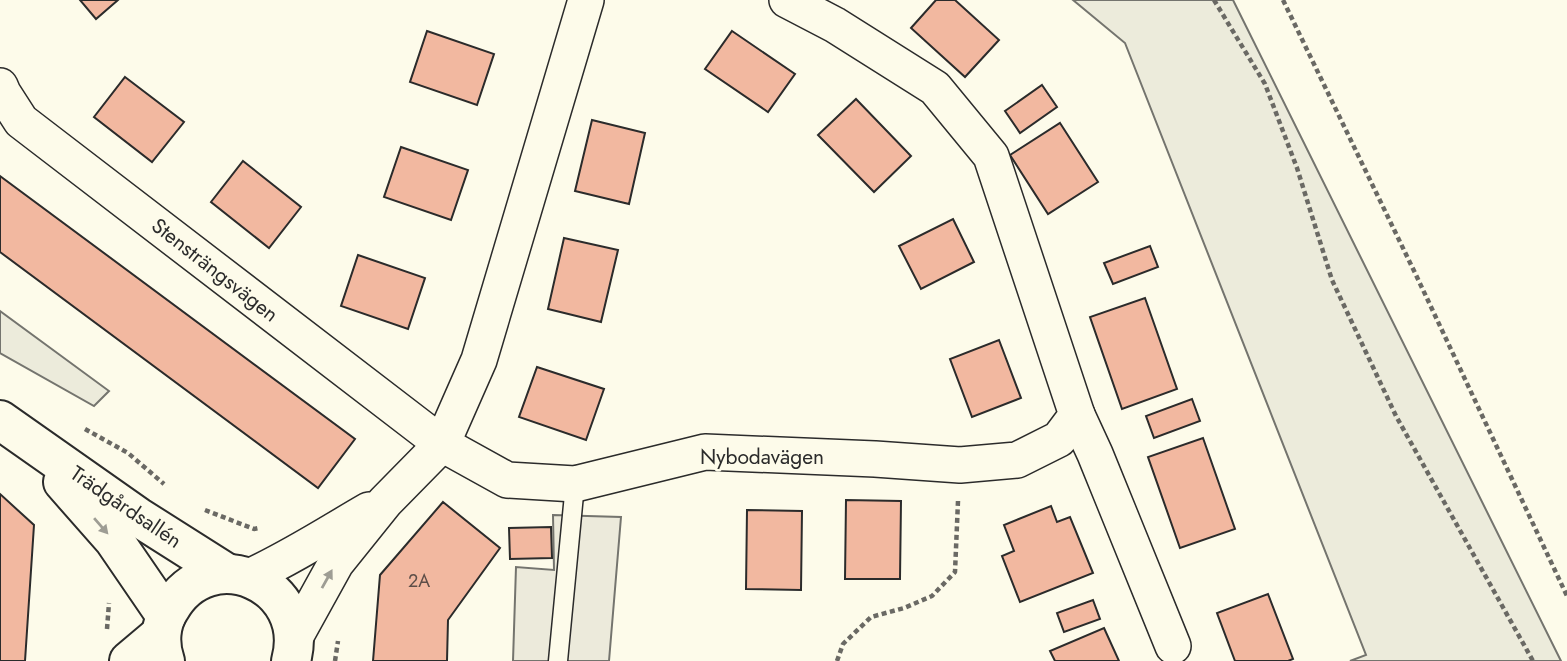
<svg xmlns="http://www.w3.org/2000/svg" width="1567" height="661" viewBox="0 0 1567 661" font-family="Jost,sans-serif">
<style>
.green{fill:#ecebdb;stroke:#74746e;stroke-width:2}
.parking{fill:#eceadb;stroke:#74746e;stroke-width:2}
.building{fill:#f2b8a0;stroke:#2b2b2b;stroke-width:2}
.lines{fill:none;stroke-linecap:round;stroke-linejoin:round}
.service-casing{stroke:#2b2b2b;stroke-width:21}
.minor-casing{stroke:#2b2b2b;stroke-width:38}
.tertiary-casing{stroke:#2b2b2b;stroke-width:42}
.path{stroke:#6a6964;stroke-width:4.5;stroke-dasharray:5 3.5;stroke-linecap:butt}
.service{stroke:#fdfbea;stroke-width:18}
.minor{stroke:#fdfbea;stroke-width:35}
.tertiary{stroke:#fdfbea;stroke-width:38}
.oneway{fill:#9e9d94}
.labels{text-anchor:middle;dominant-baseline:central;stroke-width:5;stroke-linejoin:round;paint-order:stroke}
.number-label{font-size:18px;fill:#5d4e48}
.street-label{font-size:21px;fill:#2b2b2b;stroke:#fdfbea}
</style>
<rect width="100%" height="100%" fill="#fdfbea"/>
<!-- green -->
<g class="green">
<polygon points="1073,0 1233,0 1561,661 1350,661 1366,655 1125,43"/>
<polygon points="0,311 109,391 94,406 0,353"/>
</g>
<!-- parking -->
<polygon class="parking" points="553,515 621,517 609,661 513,661 516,567 554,570"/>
<!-- building -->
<g class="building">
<polygon points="80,0 118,0 96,19"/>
<polygon points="936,0 955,0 999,40 965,77 911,28"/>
<polygon points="427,31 494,54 477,105 410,82"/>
<polygon points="732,31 795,74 768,112 705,69"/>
<polygon points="125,77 184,122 152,162 94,117"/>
<polygon points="1042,85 1057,107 1020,133 1005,111"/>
<polygon points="856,99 911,156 874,192 818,135"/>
<polygon points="592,120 645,133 629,204 575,191"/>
<polygon points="1060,123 1098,182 1048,214 1010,155"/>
<polygon points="401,147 468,170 451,220 384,197"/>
<polygon points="243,161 301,207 269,248 211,202"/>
<polygon points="0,176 355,439 318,488 0,252"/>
<polygon points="953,219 974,262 921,289 899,246"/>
<polygon points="564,238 618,250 601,322 548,309"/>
<polygon points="1150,246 1158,267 1113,284 1104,263"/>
<polygon points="358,255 425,278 408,329 341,306"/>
<polygon points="1145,298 1177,389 1122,409 1090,317"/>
<polygon points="999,340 1021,398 972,417 950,359"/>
<polygon points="537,367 604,389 586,440 519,417"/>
<polygon points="1192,399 1200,421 1154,438 1146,416"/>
<polygon points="1203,438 1235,529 1180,548 1148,457"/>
<polygon points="0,494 34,525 25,661 0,661"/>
<polygon points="846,500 901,501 900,579 845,579"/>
<polygon points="443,502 500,548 448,620 447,661 373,661 380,575"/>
<polygon points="1051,506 1057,522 1070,517 1093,573 1020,602 1002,556 1014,551 1004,525"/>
<polygon points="747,510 802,511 801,590 746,589"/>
<polygon points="551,527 552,558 510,559 509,528"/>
<polygon points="1268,594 1293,659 1288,661 1235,661 1217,613"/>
<polygon points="1093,600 1100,619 1064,632 1057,613"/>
<polygon points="1104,628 1119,661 1055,661 1050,651"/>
</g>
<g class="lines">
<!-- service casing -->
<g class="service-casing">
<polyline id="service" points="558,661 575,484"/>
</g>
<!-- minor casing -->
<g class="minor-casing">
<g id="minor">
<polyline points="0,86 3,93 21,121 442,444 507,480 575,484 705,452 875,459 960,465 1017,460 1059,439 1077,415 991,156 935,88 835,25 787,0"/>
<polyline points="1077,415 1095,454 1173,646"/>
<path d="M249 577C291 558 329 533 369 510"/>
<polyline points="294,639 336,563 385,502 442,444 479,360 586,0"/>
</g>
</g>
<!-- tertiary casing -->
<g class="tertiary-casing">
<g id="tertiary">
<polyline points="0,420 138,517 228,574"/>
<polyline points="63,482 114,540 166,616"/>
<polyline points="129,661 161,634"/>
<path d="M165 661C159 644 160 624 170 609 210 539 312 584 291 661"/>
</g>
</g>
<!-- path -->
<g class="path">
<polyline points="1214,0 1265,84 1297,168 1332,280 1396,416 1533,661"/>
<polyline points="1283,0 1416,275 1567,596"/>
<polyline points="85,429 128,453 164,484"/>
<polyline points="205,510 254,529 259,528"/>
<polyline points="107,629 109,603"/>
<polyline points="335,661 338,641"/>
<polyline points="837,661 843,644 871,617 904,608 932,596 955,572 958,501"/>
</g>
<!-- service -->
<use href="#service" class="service"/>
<!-- minor -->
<use href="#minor" class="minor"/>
<!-- tertiary -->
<use href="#tertiary" class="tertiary"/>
</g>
<!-- one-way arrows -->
<defs><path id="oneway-solid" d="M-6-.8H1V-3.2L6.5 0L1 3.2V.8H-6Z" transform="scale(1.75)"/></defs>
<g class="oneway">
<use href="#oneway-solid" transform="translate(101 526) rotate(49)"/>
<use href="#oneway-solid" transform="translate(327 579) rotate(-61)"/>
</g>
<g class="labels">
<!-- number labels -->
<g class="number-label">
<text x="419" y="581">2A</text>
</g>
<!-- street labels -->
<g class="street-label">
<text transform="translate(215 270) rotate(38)">Stensträngsvägen</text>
<text x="762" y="457">Nybodavägen</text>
<text transform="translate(126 507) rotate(34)">Trädgårdsallén</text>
</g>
</g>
</svg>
